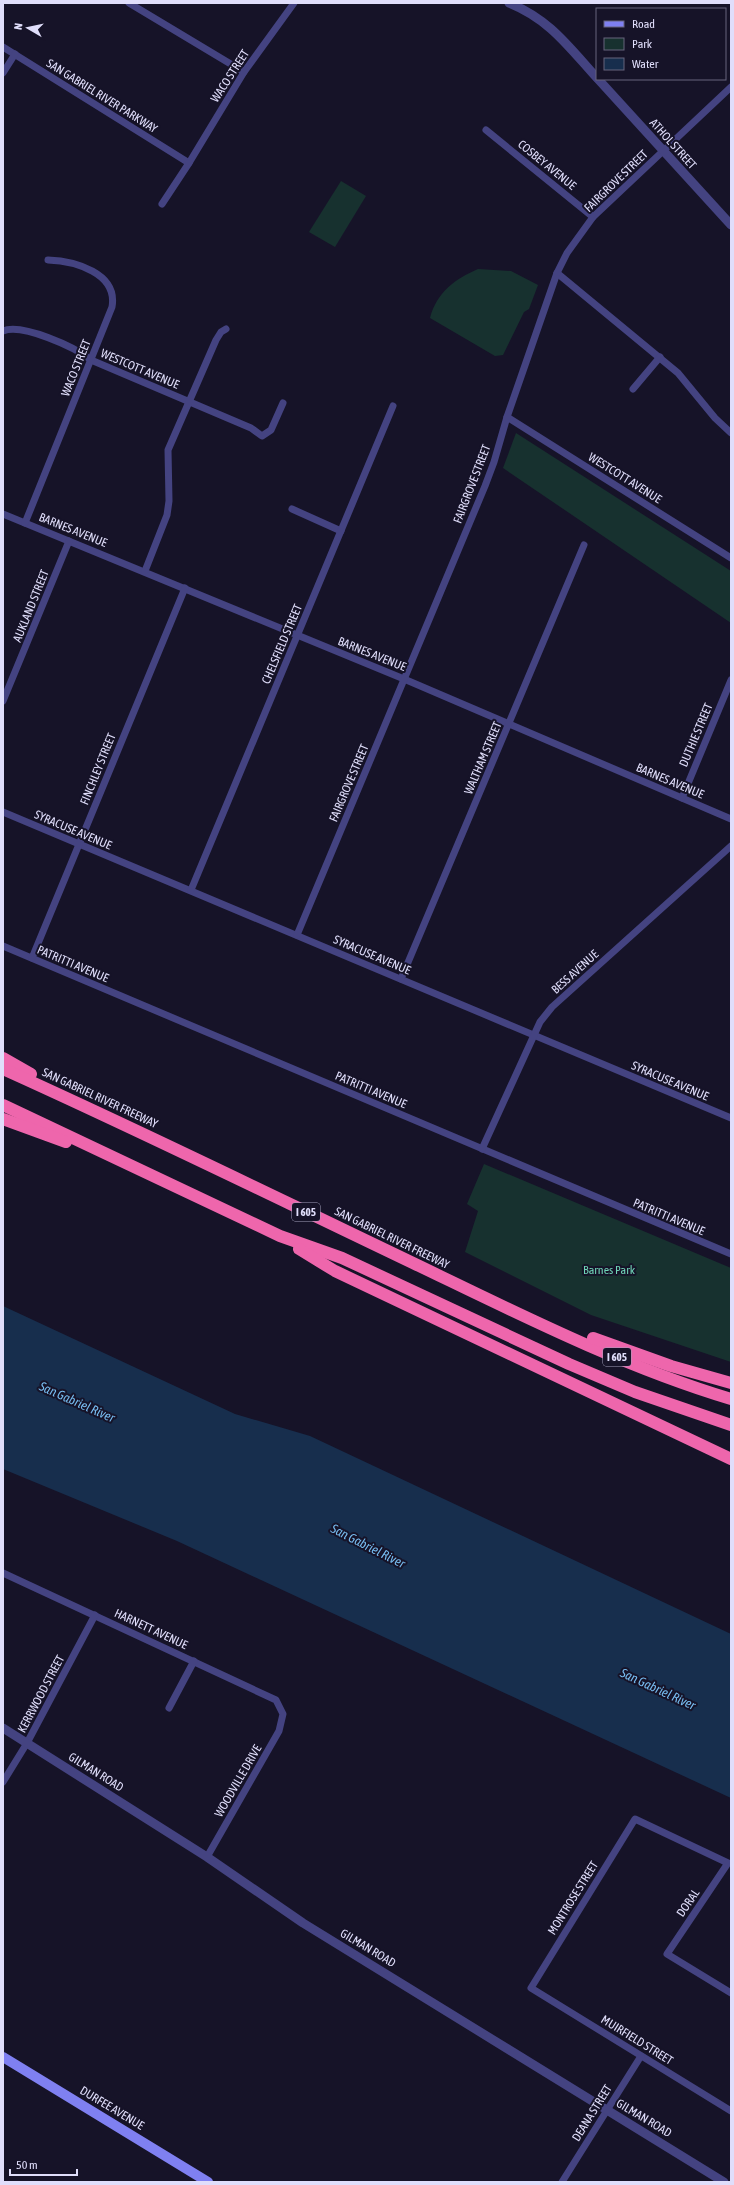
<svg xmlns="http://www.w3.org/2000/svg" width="734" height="2185" viewBox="0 0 734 2185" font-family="'Asap Condensed',sans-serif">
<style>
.green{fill:#17312f}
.water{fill:#172e4d}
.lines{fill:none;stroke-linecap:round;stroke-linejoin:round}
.minor{stroke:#444381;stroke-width:7}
.tertiary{stroke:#444381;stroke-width:9}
.secondary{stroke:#7f80f1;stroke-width:10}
.motorway{stroke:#ee66ac;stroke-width:12}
.labels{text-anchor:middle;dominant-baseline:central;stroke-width:4;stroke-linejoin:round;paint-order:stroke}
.shield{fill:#161328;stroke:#a3a1bc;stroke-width:1}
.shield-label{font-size:11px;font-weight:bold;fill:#e0defb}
.street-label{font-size:12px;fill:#e0defb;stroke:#161328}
.park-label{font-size:12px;fill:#70d5b8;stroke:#161328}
.water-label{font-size:13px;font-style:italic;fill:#77bcf0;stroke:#161328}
</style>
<rect width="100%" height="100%" fill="#161328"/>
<!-- green -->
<g class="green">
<polygon points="341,181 366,196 335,247 309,232"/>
<path d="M478 269 511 271 538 285 529 309 524 312 503 355 495 356 430 318C437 292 455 279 478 269Z"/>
<polygon points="516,433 731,571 731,623 503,468"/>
<polygon points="484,1164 731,1268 731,1362 591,1315 465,1252 478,1211 467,1204"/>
</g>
<!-- water -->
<polygon class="water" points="3,1306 235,1414 310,1436 731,1634 731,1798 177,1541 3,1469"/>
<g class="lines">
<!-- minor -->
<g class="minor">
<polyline points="129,3 244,72"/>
<polyline points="3,47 189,163"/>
<polyline points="3,73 15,54"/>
<polyline points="486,130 593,217"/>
<polyline points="162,204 189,163 244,72 294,3"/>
<polyline points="557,273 678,373 715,418 731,433"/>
<path d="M3 331C22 323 75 347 91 360L251 428 262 436 271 430 283 403"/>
<polyline points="633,389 660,357"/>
<polyline points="507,417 731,558"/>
<polyline points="292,509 341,531"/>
<polyline points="3,514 404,679 731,819"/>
<path d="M25 523 112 307C118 273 75 261 48 260"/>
<polyline points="145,571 167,515 169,501 168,450 216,340 221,332 226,329"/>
<polyline points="3,701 69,541"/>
<polyline points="682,798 731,680"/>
<polyline points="3,812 731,1118"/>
<polyline points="191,890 393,406"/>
<polyline points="297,935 485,486 494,462 507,417 557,273 567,253 593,217 731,87"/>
<polyline points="3,946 731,1254"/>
<polyline points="32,958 185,588"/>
<polyline points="401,979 584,545"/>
<polyline points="482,1149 540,1022 552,1007 731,846"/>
<polyline points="3,1573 276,1700 283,1714 279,1731 207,1857"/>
<polyline points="169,1708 194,1661"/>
<polyline points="3,1782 27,1743 95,1615"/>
<polyline points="731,1993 667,1954 728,1863 635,1819 531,1988 731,2111"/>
<polyline points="562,2182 641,2056"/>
</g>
<!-- tertiary -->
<g class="tertiary">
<path d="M509 3C549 19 568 46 597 78"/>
<polyline points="598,79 731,225"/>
<polyline points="3,1728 207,1857 303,1923 724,2182"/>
</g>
<!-- secondary -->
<polyline class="secondary" points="3,2057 208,2182"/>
<!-- motorway -->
<g class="motorway">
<polyline points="3,1058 31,1074"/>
<path d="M3 1069C141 1131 277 1198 413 1263 517 1313 621 1366 731 1399"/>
<polyline points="3,1105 280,1236 342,1258 569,1364 635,1392 731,1425"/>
<polyline points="3,1119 66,1142"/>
<polyline points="299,1249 335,1271 731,1459"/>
<polyline points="593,1338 671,1366 731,1383"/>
</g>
</g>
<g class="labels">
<!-- shield labels -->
<g class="shield">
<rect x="292" y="1203" width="28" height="18" rx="3"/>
<rect x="603" y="1348" width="28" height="18" rx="3"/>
</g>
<g class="shield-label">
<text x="306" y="1212">I 605</text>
<text x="617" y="1357">I 605</text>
</g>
<!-- street labels -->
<g class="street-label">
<text transform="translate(230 76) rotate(-57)">WACO STREET</text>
<text transform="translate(102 96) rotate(32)">SAN GABRIEL RIVER PARKWAY</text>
<text transform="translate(673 144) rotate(48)">ATHOL STREET</text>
<text transform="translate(547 165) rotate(39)">COSBEY AVENUE</text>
<text transform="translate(616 181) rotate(-44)">FAIRGROVE STREET</text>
<text transform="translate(76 368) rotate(-68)">WACO STREET</text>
<text transform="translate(140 369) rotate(23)">WESTCOTT AVENUE</text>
<text transform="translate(625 478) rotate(32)">WESTCOTT AVENUE</text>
<text transform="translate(472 484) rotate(-69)">FAIRGROVE STREET</text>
<text transform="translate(73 530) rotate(22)">BARNES AVENUE</text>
<text transform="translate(31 606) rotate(-68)">AUKLAND STREET</text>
<text transform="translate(282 644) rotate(-67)">CHELSFIELD STREET</text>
<text transform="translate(372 654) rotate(22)">BARNES AVENUE</text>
<text transform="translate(696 735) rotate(-67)">DUTHIE STREET</text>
<text transform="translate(483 758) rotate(-67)">WALTHAM STREET</text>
<text transform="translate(98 769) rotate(-68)">FINCHLEY STREET</text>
<text transform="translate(670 781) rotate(23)">BARNES AVENUE</text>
<text transform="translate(349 783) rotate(-67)">FAIRGROVE STREET</text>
<text transform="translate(73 830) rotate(23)">SYRACUSE AVENUE</text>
<text transform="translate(372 955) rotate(23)">SYRACUSE AVENUE</text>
<text transform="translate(73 964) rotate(23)">PATRITTI AVENUE</text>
<text transform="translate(575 972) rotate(-42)">BESS AVENUE</text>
<text transform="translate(670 1081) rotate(23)">SYRACUSE AVENUE</text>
<text transform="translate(371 1090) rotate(23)">PATRITTI AVENUE</text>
<text transform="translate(100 1098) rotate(25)">SAN GABRIEL RIVER FREEWAY</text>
<text transform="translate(669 1217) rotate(23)">PATRITTI AVENUE</text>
<text transform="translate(392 1238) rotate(26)">SAN GABRIEL RIVER FREEWAY</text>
<text transform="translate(151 1629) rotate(25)">HARNETT AVENUE</text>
<text transform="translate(41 1694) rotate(-62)">KERRWOOD STREET</text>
<text transform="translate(96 1772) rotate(32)">GILMAN ROAD</text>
<text transform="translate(238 1781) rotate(-60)">WOODVILLE DRIVE</text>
<text transform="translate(573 1898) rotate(-58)">MONTROSE STREET</text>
<text transform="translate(688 1903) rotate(-56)">DORAL</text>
<text transform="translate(368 1948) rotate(31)">GILMAN ROAD</text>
<text transform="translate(637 2040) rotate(32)">MUIRFIELD STREET</text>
<text transform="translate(112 2108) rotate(31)">DURFEE AVENUE</text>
<text transform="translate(592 2113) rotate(-58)">DEANA STREET</text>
<text transform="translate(644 2118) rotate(31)">GILMAN ROAD</text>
</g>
<!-- park labels -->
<g class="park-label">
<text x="609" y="1270">Barnes Park</text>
</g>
<!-- water labels -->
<g class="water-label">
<text transform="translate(77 1402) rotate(24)">San Gabriel River</text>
<text transform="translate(368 1546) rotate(27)">San Gabriel River</text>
<text transform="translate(658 1689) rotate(25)">San Gabriel River</text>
</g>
</g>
<!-- border -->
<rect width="734" height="2185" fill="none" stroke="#e0defb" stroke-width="8"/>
<!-- legend -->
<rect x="596" y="8" width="130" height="72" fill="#161328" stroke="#67647c"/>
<rect x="604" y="21" width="20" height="6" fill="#7f80f1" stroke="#67647c"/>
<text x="632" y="28" font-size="12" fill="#e0defb">Road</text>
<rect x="604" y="38" width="20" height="12" fill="#17312f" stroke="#67647c"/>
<text x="632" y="48" font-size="12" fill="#e0defb">Park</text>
<rect x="604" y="58" width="20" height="12" fill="#172e4d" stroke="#67647c"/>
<text x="632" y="68" font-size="12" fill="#e0defb">Water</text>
<!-- north arrow -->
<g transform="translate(28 28) rotate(279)" stroke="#161328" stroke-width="3" paint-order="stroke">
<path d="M0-3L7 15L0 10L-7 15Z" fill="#e0defb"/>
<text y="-6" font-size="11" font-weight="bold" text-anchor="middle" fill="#e0defb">N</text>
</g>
<!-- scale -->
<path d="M10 2169v6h67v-6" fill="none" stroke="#e0defb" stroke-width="2"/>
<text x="16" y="2169" font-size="12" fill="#e0defb" stroke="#161328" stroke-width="3" paint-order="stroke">50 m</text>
</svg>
